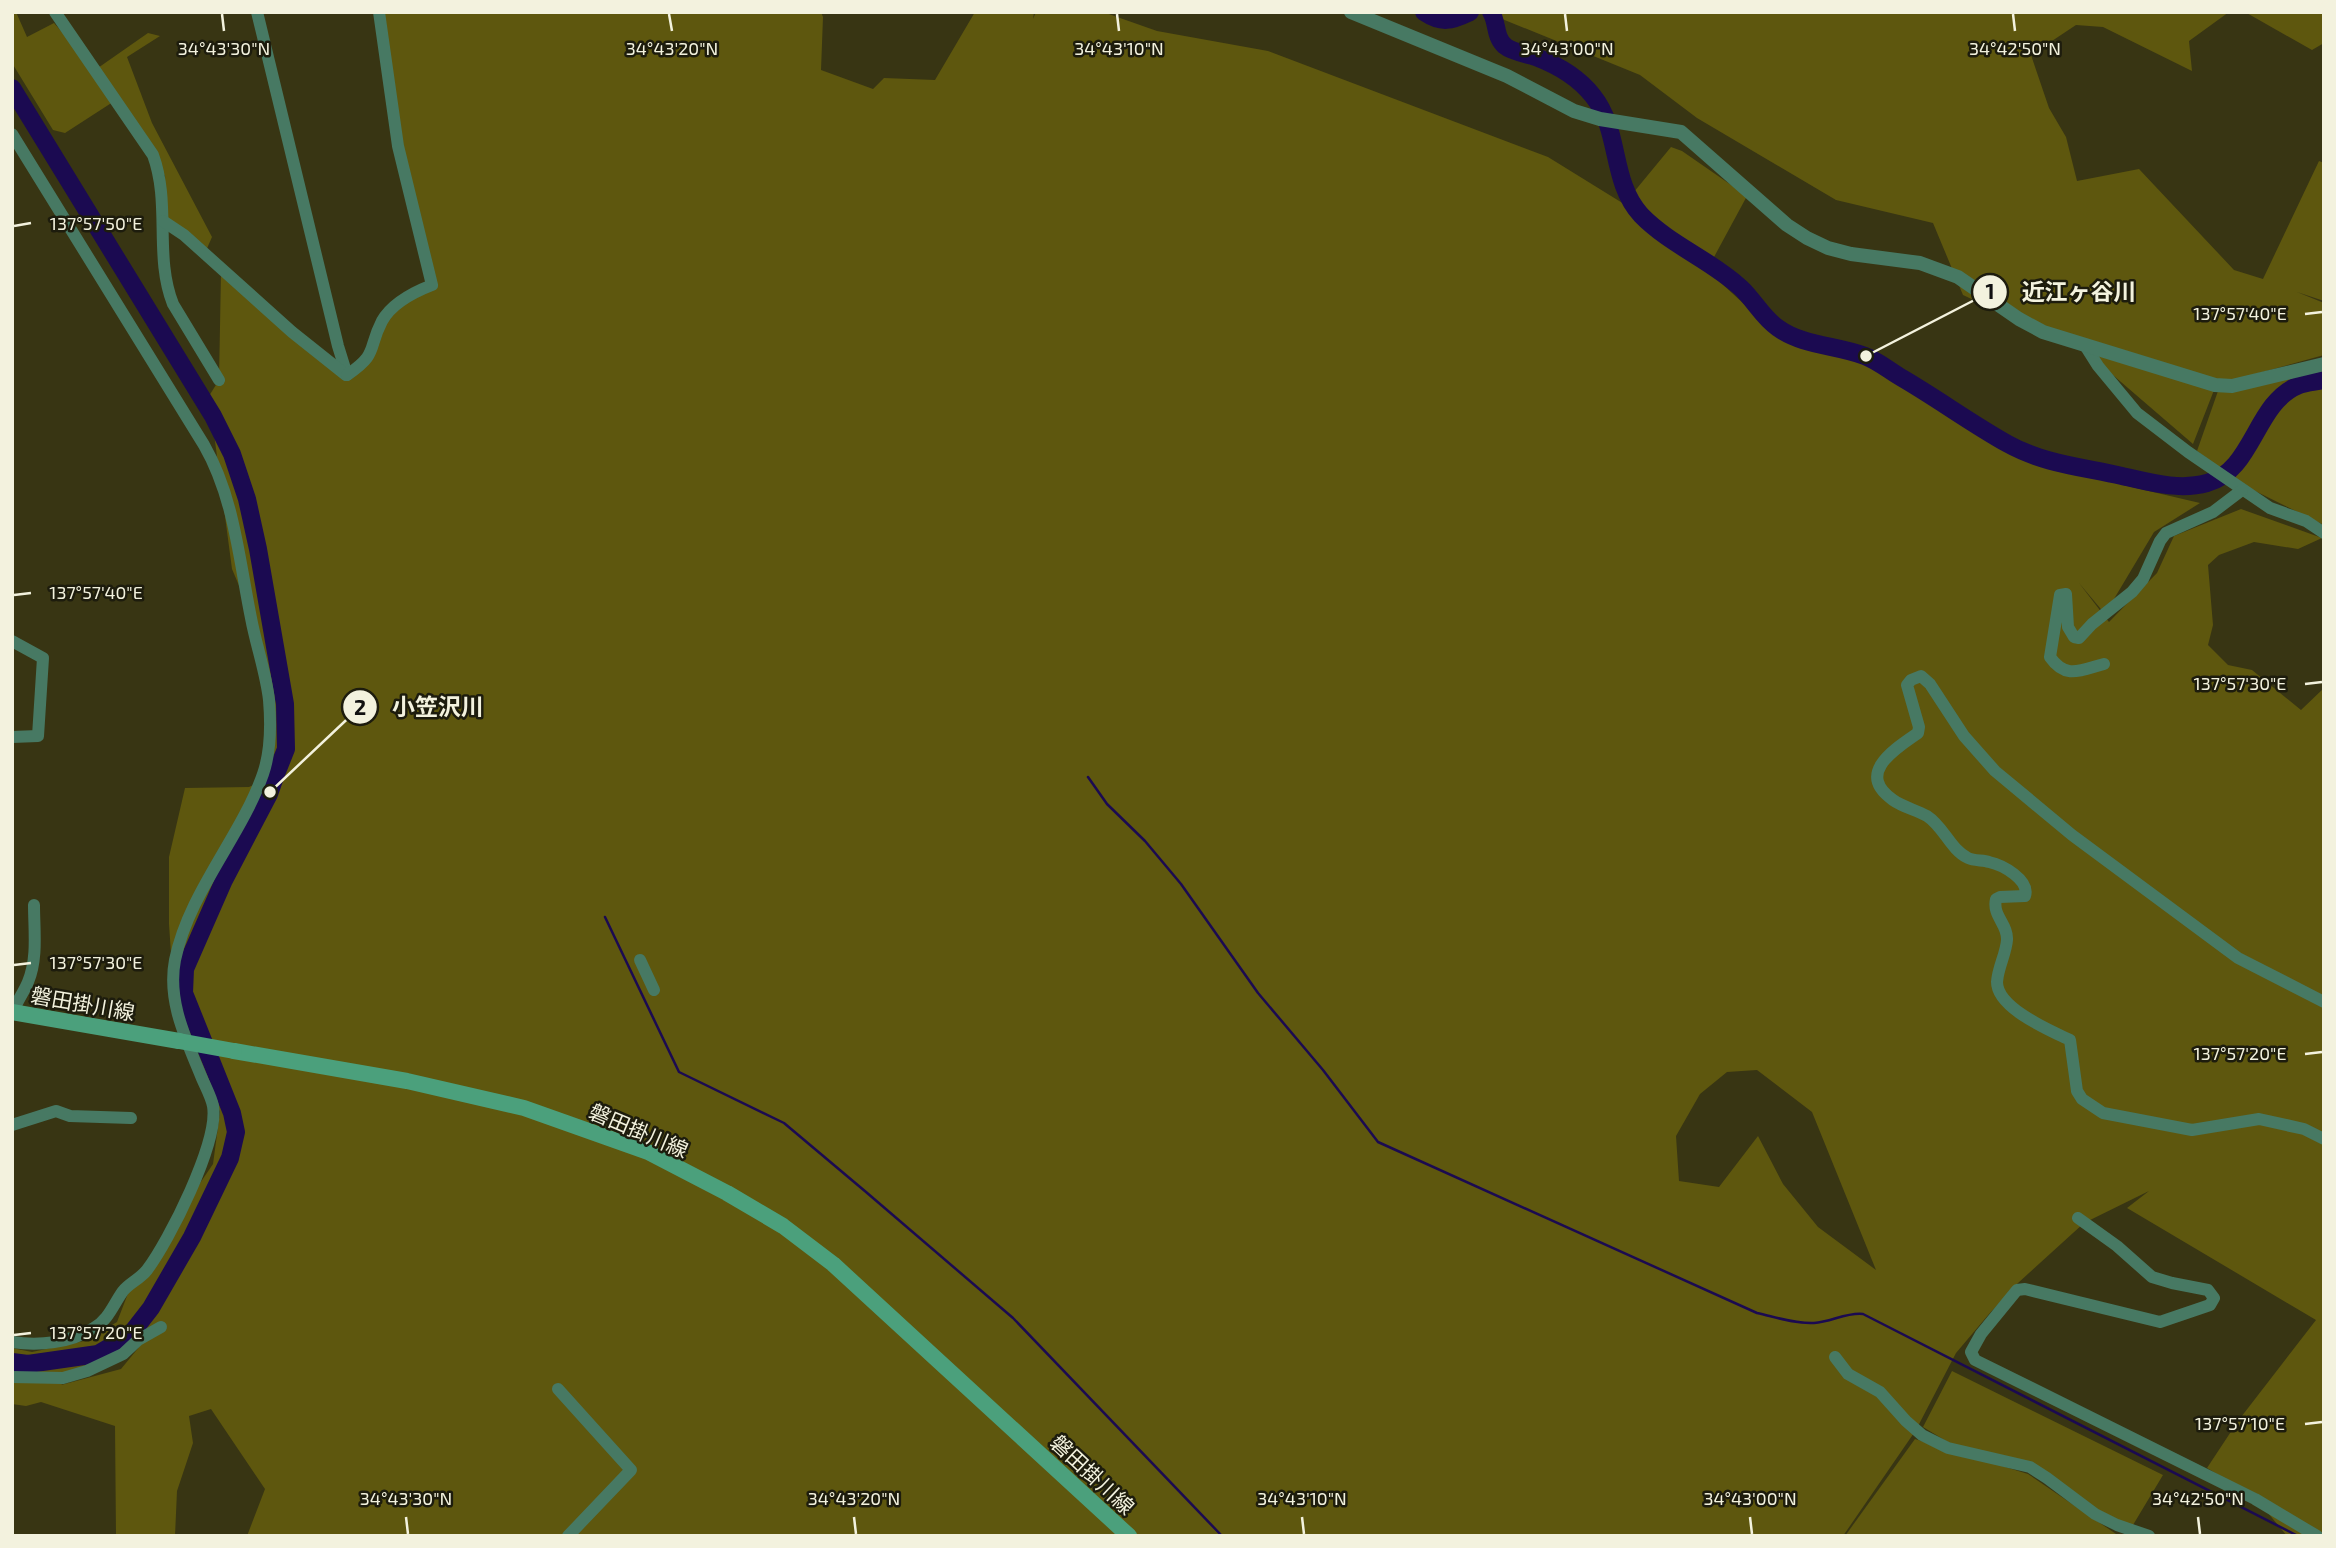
<svg xmlns="http://www.w3.org/2000/svg" width="2336" height="1548" viewBox="0 0 2336 1548" font-family="'Exo 2','Noto Sans JP',sans-serif">
<style>
.green{fill:#5e570e;fill-rule:evenodd}
.lines{fill:none;stroke-linecap:round;stroke-linejoin:round}
.stream{stroke:#1b0a51;stroke-width:2.5}
.river{stroke:#1b0a51;stroke-width:18}
.minor{stroke:#477963;stroke-width:12}
.tertiary{stroke:#477963;stroke-width:14}
.secondary{stroke:#4ba07c;stroke-width:16}
.secondary-bridge{stroke:#4ba07c;stroke-width:16}
.ticks{fill:none;stroke:#f3f2de;stroke-width:2.5}
.labels{text-anchor:middle;dominant-baseline:central;stroke-width:5;stroke-linejoin:round;paint-order:stroke}
.street-label{font-size:21px;fill:#f3f2de;stroke:#1d1c0d}
.ticks-label{font-size:18px;text-anchor:middle;fill:#f3f2de;stroke:#1d1c0d;stroke-width:5;stroke-linejoin:round;paint-order:stroke}
.leader{fill:none;stroke:#f3f2de;stroke-width:2.5}
.callout-dot{fill:#f3f2de;stroke:#1d1c0d;stroke-width:2.5}
.mark-label{font-size:21px;text-anchor:middle;font-weight:bold;fill:#111}
.callout-label{font-size:23px;text-anchor:middle;font-weight:bold;fill:#f3f2de;stroke:#1d1c0d;stroke-width:5;stroke-linejoin:round;paint-order:stroke}
</style>
<rect width="100%" height="100%" fill="#383513"/>
<!-- green -->
<g class="green">
<polygon points="12,12 16,12 27,37 54,23 95,70 148,33 160,36 127,57 152,123 212,237 205,253 166,223 165,176 116,100 65,133 53,130 12,63"/>
<path d="M379 12H821L823 17 821 70 873 89 884 78 935 80 975 12H1034L1033 19 1036 12H1103L1157 31 1268 51 1548 157 1624 204 1671 147 1682 151 1747 196 1707 270 1784 341 1852 356 1881 369 1990 443 2123 485 2200 503 2154 532 2105 614 2079 583 2109 622 2157 573 2174 536 2241 509 2322 538 2298 549 2254 542 2219 555 2208 565 2213 625 2208 645 2228 665 2252 670 2301 710 2324 688V1536H2287L2254 1496 2207 1468 2238 1421 2316 1320 2127 1208 2149 1191 2084 1223 2018 1283 1989 1314 1956 1353 1916 1430 1843 1536H247L265 1489 211 1409 189 1416 193 1443 177 1491 175 1536H116L115 1426 41 1402 26 1406 12 1404V1348L32 1352 84 1341 117 1322 132 1283 213 1164 220 1112 185 1015 219 1054 207 1033 174 998 169 924V857L185 788 249 787 276 774 269 708 240 588 232 569 209 396 219 380 221 272 347 375 369 357 389 310 432 285 398 146ZM1757 1070 1812 1112 1876 1270 1818 1227 1783 1184 1758 1136 1719 1187 1679 1181 1676 1136 1700 1094 1727 1072ZM158 1324 121 1369 61 1385Z"/>
<polygon points="1485,12 2229,12 2189,41 2192,71 2103,27 2076,25 2031,55 2049,108 2066,137 2077,181 2139,169 2234,270 2263,279 2319,161 2324,163 2324,301 2297,292 2324,303 2324,355 2216,385 2193,444 2085,351 2080,350 1963,295 1933,223 1836,200 1697,118 1640,75"/>
<polygon points="2245,12 2324,12 2324,43 2312,50"/>
<polygon points="2324,370 2324,525 2241,484 2197,451 2218,391"/>
<polygon points="1952,1371 2163,1475 2130,1530 2017,1463 1966,1453 1923,1427"/>
<polygon points="1915,1439 2028,1474 2119,1536 1845,1536"/>
</g>
<g class="lines">
<!-- stream -->
<g class="stream">
<path d="M1088 777 1107 804 1145 841 1181 884 1258 993 1323 1070 1378 1142 1757 1313C1775 1317 1795 1324 1814 1323 1831 1322 1847 1312 1863 1314L2298 1536"/>
<polyline points="605,917 679,1072 784,1123 866,1192 1013,1318 1222,1536"/>
</g>
<!-- river -->
<g class="river">
<path d="M1424 12C1442 24 1451 21 1470 12"/>
<path d="M1491 12C1498 23 1494 36 1505 46 1512 52 1527 54 1536 57 1557 65 1579 78 1593 96 1621 131 1610 181 1641 215 1670 245 1711 260 1741 288 1754 300 1763 318 1778 328 1803 346 1836 345 1865 356 1878 361 1890 371 1902 378 1938 399 1972 424 2008 444 2044 464 2083 467 2122 476 2149 482 2179 491 2207 483 2253 471 2255 404 2297 386 2305 382 2315 382 2324 380"/>
<polyline points="12,88 213,416 232,454 247,499 258,549 285,704 286,749 276,774 269,794 224,880 185,969 184,993 232,1113 236,1132 230,1158 192,1237 151,1308 130,1335 98,1354 28,1364 12,1362"/>
</g>
<!-- minor -->
<g class="minor">
<path d="M55 12 153 155C171 204 154 256 173 304L219 380"/>
<polyline points="257,12 338,346 347,375"/>
<path d="M12 134 204 445C234 497 239 559 251 618 256 645 266 673 269 700 271 724 271 751 263 774 241 837 189 892 175 960 167 1001 186 1039 201 1076 205 1086 211 1096 213 1106 219 1142 169 1241 147 1270 140 1279 129 1283 123 1291 113 1305 109 1319 94 1328 70 1343 39 1346 12 1342"/>
<polyline points="163,221 184,235 292,332 346,375"/>
<polyline points="2086,347 2098,366 2137,413 2188,452 2270,508 2306,521 2324,533"/>
<path d="M347 375C379 353 367 350 382 321 392 303 414 292 432 285L398 146 379 12"/>
<polyline points="12,641 43,658 38,736 12,737"/>
<path d="M2104 664C2081 670 2066 680 2050 657L2060 595 2066 594 2068 627 2074 637 2079 638 2092 624 2132 592 2143 579 2160 541 2166 533 2213 512 2242 490"/>
<polyline points="640,960 654,990"/>
<path d="M2324 1002 2238 958 2072 835 1995 771 1964 736 1930 684 1921 676 1911 680 1907 685 1919 727 1918 733C1895 749 1855 773 1893 800 1903 807 1916 810 1927 816 1944 827 1950 849 1968 858 1974 861 1983 860 1989 862 2003 865 2030 880 2025 896L2000 897 1996 899C1992 916 2008 924 2007 940 2006 954 1998 967 1997 982 1997 1008 2049 1030 2070 1040L2077 1091 2082 1099 2103 1113 2192 1130 2259 1119 2304 1129 2324 1139"/>
<path d="M13 1012C17 1001 24 992 28 982 38 958 34 930 34 905"/>
<polyline points="12,1125 56,1111 70,1116 131,1118"/>
<polyline points="2078,1218 2117,1246 2152,1277 2172,1283 2208,1290 2214,1298 2210,1305 2160,1322 2025,1289 2017,1290 1981,1334 1971,1352 1975,1360 2255,1499 2317,1536"/>
<polyline points="1835,1357 1848,1374 1880,1392 1906,1421 1922,1435 1948,1448 2030,1467 2047,1478 2095,1514 2117,1525 2149,1536"/>
<polyline points="12,1377 63,1378 87,1371 123,1354 138,1340 161,1327"/>
<polyline points="558,1389 631,1470 568,1536"/>
</g>
<!-- tertiary -->
<polyline class="tertiary" points="1351,12 1507,76 1574,111 1600,119 1681,132 1787,225 1807,238 1828,248 1851,254 1920,263 1958,277 2019,319 2043,332 2215,385 2232,386 2324,364"/>
<!-- secondary -->
<g class="secondary">
<polyline points="12,1012 179,1041"/>
<polyline points="234,1051 407,1081 524,1108 648,1152 727,1193 783,1226 833,1264 1129,1536"/>
</g>
<!-- secondary-bridge -->
<polyline class="secondary-bridge" points="179,1041 234,1051"/>
</g>
<!-- ticks -->
<path class="ticks" d="M222 14 224 31M669 14 672 31M1117 14 1119 31M1565 14 1567 31M2013 14 2015 31M14 226 31 223M2305 314 2322 312M14 595 31 593M2305 684 2322 682M14 965 31 963M2305 1054 2322 1052M14 1335 31 1333M2305 1424 2322 1422M406 1517 408 1534M854 1517 856 1534M1302 1517 1304 1534M1750 1517 1752 1534M2198 1517 2200 1534"/>
<g class="labels">
<!-- street labels -->
<g class="street-label">
<text transform="translate(83 1003) rotate(10)">磐田掛川線</text>
<text transform="translate(639 1130) rotate(23)">磐田掛川線</text>
<text transform="translate(1093 1474) rotate(43)">磐田掛川線</text>
</g>
</g>
<g class="ticks-label">
<text x="224" y="55">34°43'30"N</text>
<text x="672" y="55">34°43'20"N</text>
<text x="1119" y="55">34°43'10"N</text>
<text x="1567" y="55">34°43'00"N</text>
<text x="2015" y="55">34°42'50"N</text>
<text x="96" y="230">137°57'50"E</text>
<text x="2240" y="320">137°57'40"E</text>
<text x="96" y="599">137°57'40"E</text>
<text x="2240" y="690">137°57'30"E</text>
<text x="96" y="969">137°57'30"E</text>
<text x="2240" y="1060">137°57'20"E</text>
<text x="96" y="1339">137°57'20"E</text>
<text x="2240" y="1430">137°57'10"E</text>
<text x="406" y="1505">34°43'30"N</text>
<text x="854" y="1505">34°43'20"N</text>
<text x="1302" y="1505">34°43'10"N</text>
<text x="1750" y="1505">34°43'00"N</text>
<text x="2198" y="1505">34°42'50"N</text>
</g>
<!-- callouts -->
<path class="leader" d="M1866 356L1990 292M270 792L360 707"/>
<g class="callout-dot">
<circle cx="1866" cy="356" r="7"/>
<circle cx="270" cy="792" r="7"/>
<circle cx="1990" cy="292" r="18"/>
<circle cx="360" cy="707" r="18"/>
</g>
<g class="mark-label">
<text x="1990" y="299">1</text>
<text x="360" y="715">2</text>
</g>
<g class="callout-label">
<text x="2079" y="300">近江ヶ谷川</text>
<text x="438" y="715">小笠沢川</text>
</g>
<!-- border -->
<rect width="2336" height="1548" fill="none" stroke="#f3f2de" stroke-width="28"/>
</svg>
